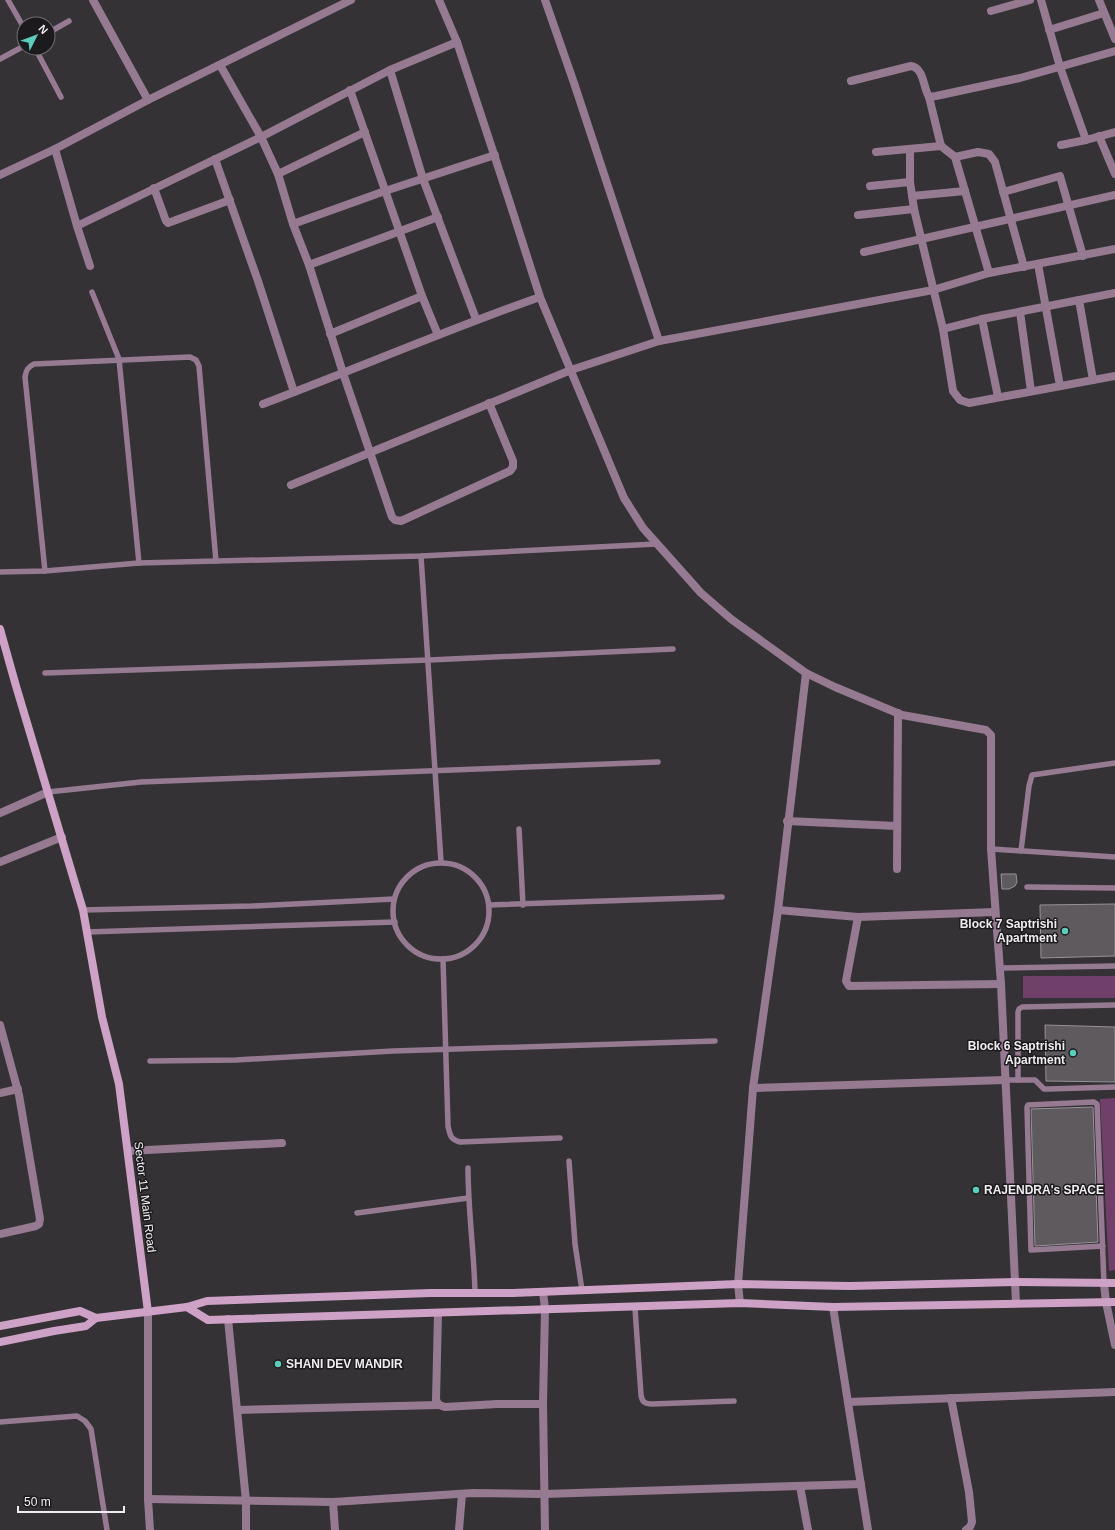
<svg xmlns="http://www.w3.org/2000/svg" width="1115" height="1530" viewBox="0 0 1115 1530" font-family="Helvetica,sans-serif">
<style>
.green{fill:#703f6a}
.building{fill:#5e5a5d;stroke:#969295}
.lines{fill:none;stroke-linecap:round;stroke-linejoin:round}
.lane{stroke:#967a92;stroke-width:5.5}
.street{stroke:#967a92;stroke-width:8}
.secondary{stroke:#cea1c7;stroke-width:8}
.poi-dot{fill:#5bcebb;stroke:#1c1a1c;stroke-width:1.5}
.labels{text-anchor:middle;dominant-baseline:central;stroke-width:3;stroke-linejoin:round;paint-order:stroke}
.poi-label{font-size:12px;font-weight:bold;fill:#efedef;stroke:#1c1a1c;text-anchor:end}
.street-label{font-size:12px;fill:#efedef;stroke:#1c1a1c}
</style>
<rect width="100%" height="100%" fill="#353235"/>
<!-- green -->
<g class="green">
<rect x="1023" y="976" width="92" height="22"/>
<polygon points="1115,1098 1115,1270 1109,1271 1100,1099"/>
</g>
<!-- building -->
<g class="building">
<polygon points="1001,874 1016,874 1017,882 1015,886 1009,889 1002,889"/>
<polygon points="1115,904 1115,956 1041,958 1040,905"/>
<polygon points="1045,1025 1115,1027 1115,1082 1046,1081"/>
<polygon points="1093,1107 1098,1242 1035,1246 1031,1109"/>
</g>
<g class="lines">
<!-- lane -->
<g class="lane">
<polyline points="8,0 24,28"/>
<polyline points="48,33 69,21"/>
<polyline points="35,48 61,97"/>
<polyline points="0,59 24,46"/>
<polyline points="92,292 119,359 139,563"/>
<polyline points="421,556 441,862"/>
<path d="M45 571 25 377C26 370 28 367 34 364L190 357 196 360 199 366 216 561"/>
<polyline points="0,572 45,571 139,563 421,556 656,544"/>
<polyline points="45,673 429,660 673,649"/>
<polyline points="48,792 141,782 658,762"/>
<polyline points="519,829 523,905"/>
<polyline points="991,849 1115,857"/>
<polyline points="1021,851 1029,786 1032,775 1115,763"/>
<circle cx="441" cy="911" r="48"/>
<polyline points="1027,887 1115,888"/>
<polyline points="489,905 722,897"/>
<polyline points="83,910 252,906 394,899"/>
<polyline points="87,932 395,922"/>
<path d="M443 959 448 1126C450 1135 450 1139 460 1142L560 1138"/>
<polyline points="1000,968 1115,966"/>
<polyline points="150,1061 236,1060 393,1051 715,1041"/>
<polyline points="1005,1080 1035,1080 1044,1089 1048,1089 1115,1087"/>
<polyline points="1018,1080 1018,1012 1019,1009 1022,1007 1115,1005"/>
<polyline points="569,1161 575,1244 582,1290"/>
<path d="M468 1168C468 1210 474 1251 475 1292"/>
<polyline points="357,1213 468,1198"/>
<polyline points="1103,1246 1031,1250 1027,1107 1028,1105 1094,1102 1097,1104 1104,1284"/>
<path d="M635 1308 641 1395C642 1402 645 1404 652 1404L734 1401"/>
<polyline points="0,1422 77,1416 85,1421 91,1429 107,1530"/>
</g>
<!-- street -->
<g class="street">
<polyline points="93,0 148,100"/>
<polyline points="439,0 457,42 508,197 540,297 624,498 643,528 701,593 731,619 806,673 835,687 902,715 986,730 991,735 991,849 1001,984 1016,1303"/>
<polyline points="545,0 574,83 659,341"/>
<polyline points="1041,0 1060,67 1086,140"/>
<polyline points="1099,0 1115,39"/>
<polyline points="991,11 1030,0"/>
<polyline points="1049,30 1104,13"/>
<polyline points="220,65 261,137 278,174 293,224 309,265 343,373 392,517 395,520 401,521 510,471 513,467 513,461 489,403"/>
<polyline points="390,70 423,179 476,319"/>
<path d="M851 81 911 66C924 68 923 87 929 97L936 96 1020 78 1115 51"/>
<polyline points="929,97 941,146"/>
<polyline points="1099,136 1115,174"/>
<polyline points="1061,145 1086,140 1115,132"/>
<polyline points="55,149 77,226 261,137 390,70 457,42"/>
<polyline points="910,149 910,182 914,209 943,329 953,391 960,400 969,403 1115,376"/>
<polyline points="876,152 941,146 955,157 989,273"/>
<polyline points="955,157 978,152 989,154 995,162 1024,267"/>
<polyline points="215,159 258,281 294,392"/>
<polyline points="278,174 365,132"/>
<polyline points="0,175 55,149 148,100 351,0"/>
<polyline points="870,186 910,182"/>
<polyline points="154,188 166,221 168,223 230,200"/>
<polyline points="1003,192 1060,176 1083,256"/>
<polyline points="912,196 965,191"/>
<polyline points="858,215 914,209"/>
<polyline points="293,224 385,191 495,155"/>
<polyline points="77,226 90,266"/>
<polyline points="864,252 1115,195"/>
<polyline points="1038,264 1060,386"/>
<polyline points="309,265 438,217"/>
<polyline points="422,296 438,335"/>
<polyline points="1079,300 1093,380"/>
<polyline points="1020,312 1031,391"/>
<polyline points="982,319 998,397"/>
<polyline points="943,329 982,319 1115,293"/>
<polyline points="330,334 422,296 350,90"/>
<path d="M263 404C356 369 446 330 540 297"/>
<polyline points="291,485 571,370 659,341 933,290 989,273 1115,249"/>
<polyline points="0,813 48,792"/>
<polyline points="787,821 897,826"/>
<polyline points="0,862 62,837"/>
<polyline points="897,869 898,713"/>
<polyline points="778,910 858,917 846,981 849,986 1001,984"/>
<polyline points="858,917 995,912"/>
<polyline points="0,1025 19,1095 40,1219 39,1224 36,1226 0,1234"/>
<polyline points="753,1088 1005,1080"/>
<polyline points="0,1093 18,1089"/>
<polyline points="128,1151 282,1143"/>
<polyline points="1104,1284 1106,1302 1115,1345"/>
<polyline points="543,1292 545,1309 543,1404 545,1530"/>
<polyline points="740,1303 738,1284 753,1088 778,910 806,673"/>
<polyline points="833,1307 868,1530"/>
<polyline points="148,1312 148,1499 150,1530"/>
<polyline points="438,1313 436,1400 439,1405 445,1407 497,1404 543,1404"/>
<polyline points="228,1319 246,1501 246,1530"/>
<polyline points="951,1398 969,1492 972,1522 970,1527 966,1530"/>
<polyline points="848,1402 1115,1392"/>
<polyline points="237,1410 439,1405"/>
<polyline points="800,1486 808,1530"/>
<polyline points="148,1499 333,1502 473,1493 544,1494 861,1484"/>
<polyline points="333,1502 335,1530"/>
<polyline points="459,1530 462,1494"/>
</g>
<!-- secondary -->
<g class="secondary">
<polyline points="0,629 16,686 83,910 102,1017 119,1084 148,1312"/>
<polyline points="187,1307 208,1320 740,1303 833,1307 1115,1302"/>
<polyline points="0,1326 80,1311 96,1318 187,1307 207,1301 430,1293 513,1293 738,1284 850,1286 1015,1282 1115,1283"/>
<polyline points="0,1342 54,1331 86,1326 96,1318"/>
</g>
</g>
<!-- markers -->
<g class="poi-dot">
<circle cx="1065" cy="931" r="4"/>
<circle cx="1073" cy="1053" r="4"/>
<circle cx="976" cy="1190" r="4"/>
<circle cx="278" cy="1364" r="4"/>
</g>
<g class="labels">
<!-- poi labels -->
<g class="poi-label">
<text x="1057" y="924">Block 7 Saptrishi<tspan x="1057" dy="14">Apartment</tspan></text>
<text x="1065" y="1046">Block 6 Saptrishi<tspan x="1065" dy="14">Apartment</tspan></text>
<text x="984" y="1190" text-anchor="start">RAJENDRA's SPACE</text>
<text x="286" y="1364" text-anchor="start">SHANI DEV MANDIR</text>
</g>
<!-- street labels -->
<g class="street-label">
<text transform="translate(145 1197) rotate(83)">Sector 11 Main Road</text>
</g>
</g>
<!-- north arrow -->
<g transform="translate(36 36) rotate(48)"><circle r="19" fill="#1c1a1c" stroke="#706e70"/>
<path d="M0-3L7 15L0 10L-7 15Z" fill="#5bcebb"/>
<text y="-6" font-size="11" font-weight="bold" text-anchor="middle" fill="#efedef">N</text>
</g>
<!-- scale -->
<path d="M18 1506v6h106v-6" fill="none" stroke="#efedef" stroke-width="2"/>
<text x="24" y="1506" font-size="12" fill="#efedef" stroke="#1c1a1c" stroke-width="3" paint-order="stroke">50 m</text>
</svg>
